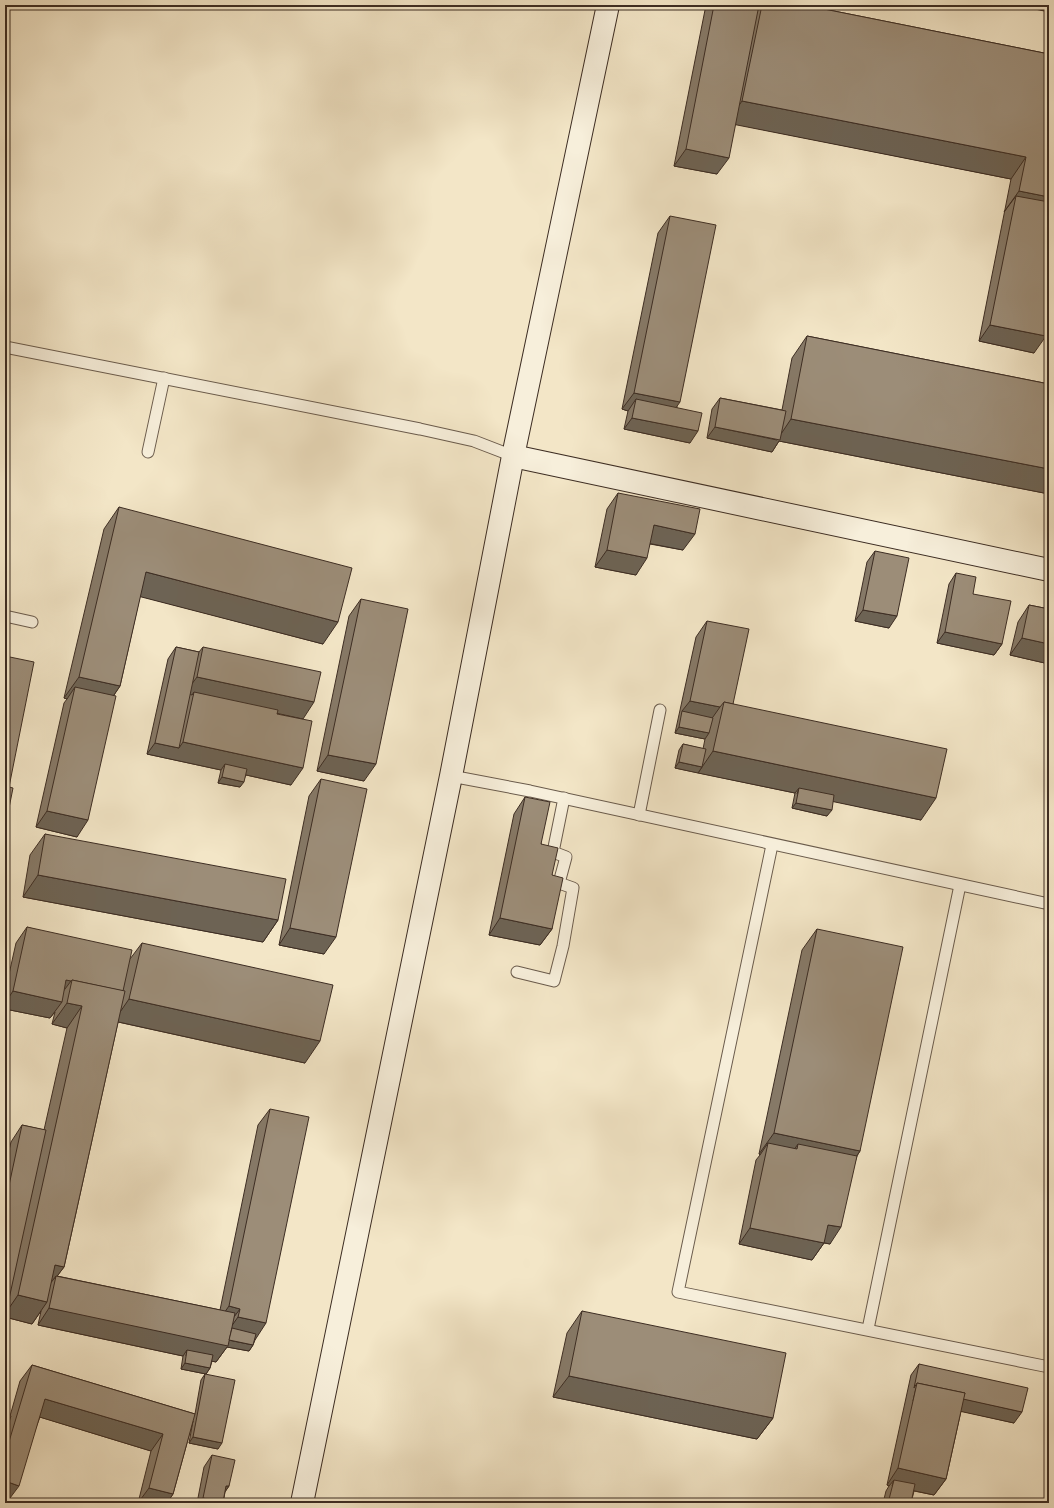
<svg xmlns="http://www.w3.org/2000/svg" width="1054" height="1508" viewBox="0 0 1054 1508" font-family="'Old Standard TT',serif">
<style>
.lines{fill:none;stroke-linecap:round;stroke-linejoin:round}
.lane-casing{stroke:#6a5b4c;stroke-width:13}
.secondary-casing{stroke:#3d2d23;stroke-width:24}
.lane{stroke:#f7efdb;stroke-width:11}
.secondary{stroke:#f7efdb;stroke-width:22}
.wall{fill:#867967;stroke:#3d2d23}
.shaded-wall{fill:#6d6354;stroke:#3d2d23}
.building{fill:#9c8d78;stroke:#3d2d23}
</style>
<rect width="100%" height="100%" fill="#f3e6c7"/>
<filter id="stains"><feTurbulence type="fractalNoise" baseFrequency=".005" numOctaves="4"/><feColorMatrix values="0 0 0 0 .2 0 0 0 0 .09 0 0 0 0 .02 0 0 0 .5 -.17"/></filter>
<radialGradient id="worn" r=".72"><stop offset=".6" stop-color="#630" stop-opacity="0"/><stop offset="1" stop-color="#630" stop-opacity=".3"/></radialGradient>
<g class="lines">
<!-- lane casing -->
<g class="lane-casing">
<g id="lane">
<polyline points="5,347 420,429 474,441 513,456"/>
<polyline points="148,452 164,378"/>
<polyline points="5,616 32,622"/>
<polyline points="451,776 530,791 1049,904"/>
<polyline points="639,815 660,710"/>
<polyline points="772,845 678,1292 1049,1367"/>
<polyline points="517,972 554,981 563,946 573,888 559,883 566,857 553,852 564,798"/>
<polyline points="868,1329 960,885"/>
</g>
</g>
<!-- secondary casing -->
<g class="secondary-casing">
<g id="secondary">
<polyline points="513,456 1049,570"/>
<polyline points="302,1503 451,776 513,456 608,5"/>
</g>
</g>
<!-- lane -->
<use href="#lane" class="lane"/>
<!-- secondary -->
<use href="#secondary" class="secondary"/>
</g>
<!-- wall -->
<g class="wall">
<polygon points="708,5 804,5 1049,54 1034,353 979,341 1011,179 735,124 717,174 674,166 705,10"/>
<polygon points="670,216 677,408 690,443 624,429 628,411 622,409 658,233"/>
<polygon points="807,336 1049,384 1049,494 779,441 772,452 707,438 712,409 720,398 782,410 792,358"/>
<polygon points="618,493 683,550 650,544 636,575 595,567 607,509"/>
<polygon points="119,507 323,644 140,596 120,686 114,695 77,837 36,827 64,703 67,699 64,698 104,529"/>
<polygon points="875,551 889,628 855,621 867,562"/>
<polygon points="956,573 973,594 1002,644 994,655 937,643 949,584"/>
<polygon points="361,599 364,781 317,771 349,616"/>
<polygon points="1029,605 1049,609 1049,664 1010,655 1018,622"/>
<polygon points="707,621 733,704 921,820 833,801 827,816 792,808 795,793 675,768 679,750 683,744 703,749 705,739 675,733 696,637"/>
<polygon points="176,647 199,652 203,647 303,719 277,713 291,785 246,775 240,787 218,783 221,770 147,754 168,659"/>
<polygon points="321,779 324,954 279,945 309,796"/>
<polygon points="525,797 552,875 552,929 540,945 489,935 514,814"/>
<polygon points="45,834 278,920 263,942 23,897 30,855"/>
<polygon points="27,927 130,959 142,943 305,1063 118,1022 64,1267 57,1276 220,1310 258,1125 270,1109 255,1340 253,1345 249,1351 227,1347 216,1362 212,1361 210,1368 206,1374 181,1369 183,1356 38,1325 41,1311 32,1324 5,1317 5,1307 6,1304 5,1305 5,1167 11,1142 22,1125 44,1130 67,1028 52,1024 55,1012 50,1018 5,1009 5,992 16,943"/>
<polygon points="817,929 860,1151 857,1156 830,1244 824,1243 812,1260 739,1244 756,1160 760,1155 759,1154 802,950"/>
<polygon points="582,1311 773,1418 757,1439 553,1397 567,1333"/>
<polygon points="919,1364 1014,1423 961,1411 946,1479 934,1495 914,1491 911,1503 883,1503 886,1491 889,1486 887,1485 911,1375"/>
<polygon points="32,1365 195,1414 201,1380 205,1374 218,1449 189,1443 193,1421 173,1494 167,1503 138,1503 151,1451 40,1417 7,1502 5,1502 5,1414 10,1416 20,1381"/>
<polygon points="212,1455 229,1486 225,1492 223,1503 197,1503 204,1467"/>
</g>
<!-- shaded-wall -->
<g class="shaded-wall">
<polygon points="1016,5 1049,5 1049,12"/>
<polygon points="742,101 1026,157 1011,179 727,123"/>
<polygon points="686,149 729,158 717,174 674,166"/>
<polygon points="1019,191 1049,197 1049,221 1016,196 1004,212"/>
<polygon points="990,325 1046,336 1034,353 979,341"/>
<polygon points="634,393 680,402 668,419 636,399 628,411 622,409"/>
<polygon points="632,418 698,431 690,443 624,429"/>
<polygon points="791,419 1049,469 1049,494 779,441 772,452 707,438 715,427 777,440"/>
<polygon points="654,525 695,534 683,550 642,542"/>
<polygon points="607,550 647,558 636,575 595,567"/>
<polygon points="146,572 338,622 323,644 130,594"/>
<polygon points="863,610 897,616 889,628 855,621"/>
<polygon points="945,632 1002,644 994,655 937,643"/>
<polygon points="1022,638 1049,644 1049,664 1010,655"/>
<polygon points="79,677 120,686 105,708 75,687 67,699 64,698"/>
<polygon points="197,677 314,702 303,719 193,695 194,692 192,695 185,693"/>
<polygon points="690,701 720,707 708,724 682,711"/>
<polygon points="679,727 709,733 705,739 675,733"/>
<polygon points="183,742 303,768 291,785 224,770 225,764 221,770 147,754 155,743 179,748"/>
<polygon points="713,751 936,798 921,820 797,794 799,788 795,793 698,773"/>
<polygon points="328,755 376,764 364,781 317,771"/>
<polygon points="679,762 702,767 698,773 675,768"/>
<polygon points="222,777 244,782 240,787 218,783"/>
<polygon points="796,803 832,810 827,816 792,808"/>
<polygon points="47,811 88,820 77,837 36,827"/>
<polygon points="38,875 278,920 263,942 23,897"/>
<polygon points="500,918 552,929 540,945 489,935"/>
<polygon points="290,928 336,937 324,954 279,945"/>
<polygon points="66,980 71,981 59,997"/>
<polygon points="13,991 62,1002 50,1018 5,1009 5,1003"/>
<polygon points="129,999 320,1041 305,1063 114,1021"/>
<polygon points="67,1003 82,1006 67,1028 52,1024"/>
<polygon points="774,1133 860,1151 845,1173 797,1149 798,1144 787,1160 768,1143 760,1155 759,1154"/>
<polygon points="828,1225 841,1227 830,1244 816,1241"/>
<polygon points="750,1228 824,1243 812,1260 739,1244"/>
<polygon points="55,1265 64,1267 55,1279 56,1276 47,1288"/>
<polygon points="18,1295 47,1302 32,1324 5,1317 5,1314"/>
<polygon points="5,1299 9,1299 5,1305"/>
<polygon points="229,1306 240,1309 228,1325 217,1323"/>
<polygon points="49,1308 228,1340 253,1345 249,1351 227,1347 216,1362 186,1356 187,1350 183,1356 38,1325"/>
<polygon points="238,1317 266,1323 255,1340 226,1334"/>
<polygon points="185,1363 210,1368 206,1374 181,1369"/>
<polygon points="569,1376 773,1418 757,1439 553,1397"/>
<polygon points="916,1388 1022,1412 1014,1423 913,1401"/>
<polygon points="45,1399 163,1434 151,1451 33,1415"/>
<polygon points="193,1437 222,1443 218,1449 189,1443"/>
<polygon points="898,1468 946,1479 934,1495 892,1486 894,1480 889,1486 887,1485"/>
<polygon points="5,1481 19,1486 7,1502 5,1502"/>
<polygon points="226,1486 229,1486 221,1497"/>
<polygon points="149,1488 173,1494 167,1503 138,1503"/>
<polygon points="203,1498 223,1502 223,1503 200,1503"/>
</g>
<!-- building -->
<g class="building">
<polygon points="714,5 759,5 729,158 686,149"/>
<polygon points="762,5 804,5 1049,54 1049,197 1019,191 1026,157 742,101"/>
<polygon points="1016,196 1049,202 1049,321 1046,336 990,325"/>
<polygon points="670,216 716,225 680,402 634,393"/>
<polygon points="807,336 1049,384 1049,469 791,419"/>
<polygon points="720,398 786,411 780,440 715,427"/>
<polygon points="636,399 702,413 698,431 632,418"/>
<polygon points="618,493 700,509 695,534 654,525 647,558 607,550"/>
<polygon points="119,507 352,568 338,622 146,572 120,686 79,677"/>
<polygon points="875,551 909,558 897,616 863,610"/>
<polygon points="956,573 976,577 973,594 1011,601 1002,644 945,632"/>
<polygon points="361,599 408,609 376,764 328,755"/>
<polygon points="1029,605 1049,609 1049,644 1022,638"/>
<polygon points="707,621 749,629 733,704 724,702 720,707 690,701"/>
<polygon points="176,647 199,652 179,748 155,743"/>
<polygon points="203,647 321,672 314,702 197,677"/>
<polygon points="5,656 34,662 9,787 13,788 5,828"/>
<polygon points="75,687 116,696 88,820 47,811"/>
<polygon points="194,692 278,710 277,714 312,721 303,768 183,742"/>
<polygon points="724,702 947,749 936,798 713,751"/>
<polygon points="682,711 713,718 709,733 679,727"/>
<polygon points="683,744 706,749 702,767 679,762"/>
<polygon points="225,764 247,769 244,782 222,777"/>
<polygon points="321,779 367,789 336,937 290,928"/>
<polygon points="799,788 834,795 832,810 796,803"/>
<polygon points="525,797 550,802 541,844 558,848 552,875 563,878 552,929 500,918"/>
<polygon points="45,834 286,879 278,920 38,875"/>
<polygon points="27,927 132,950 123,991 72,980 71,981 66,980 62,1002 13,991"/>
<polygon points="817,929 903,947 860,1151 774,1133"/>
<polygon points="142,943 333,985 320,1041 129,999"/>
<polygon points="72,980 125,991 64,1267 55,1265 47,1302 18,1295 82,1006 67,1003"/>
<polygon points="270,1109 309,1117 266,1323 238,1317 240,1309 229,1306"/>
<polygon points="22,1125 46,1130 9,1299 5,1299 5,1204"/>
<polygon points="768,1143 797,1149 798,1144 857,1156 841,1227 828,1225 824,1243 750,1228"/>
<polygon points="56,1276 235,1313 228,1346 49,1308"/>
<polygon points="582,1311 786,1353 773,1418 569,1376"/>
<polygon points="232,1328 256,1334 253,1345 229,1340"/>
<polygon points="187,1350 213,1355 210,1368 185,1363"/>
<polygon points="919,1364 1028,1388 1022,1412 963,1399 965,1393 917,1383 914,1388"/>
<polygon points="32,1365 195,1414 173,1494 149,1488 163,1434 45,1399 19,1486 5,1481 5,1455"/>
<polygon points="205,1374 235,1380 222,1443 193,1437"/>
<polygon points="917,1383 965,1393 946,1479 898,1468"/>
<polygon points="5,1414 11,1416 5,1435"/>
<polygon points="212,1455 235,1460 229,1486 226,1486 223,1502 203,1498"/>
<polygon points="894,1480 915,1484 911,1503 888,1503"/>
</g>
<!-- margin -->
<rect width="1054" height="1508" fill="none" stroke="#f3e6c7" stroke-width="20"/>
<rect x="6" y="6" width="1042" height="1496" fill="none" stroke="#3d2d23" stroke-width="2"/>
<rect x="10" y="10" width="1034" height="1488" fill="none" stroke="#3d2d23"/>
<rect width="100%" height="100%" filter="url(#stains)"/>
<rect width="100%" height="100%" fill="url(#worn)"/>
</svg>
